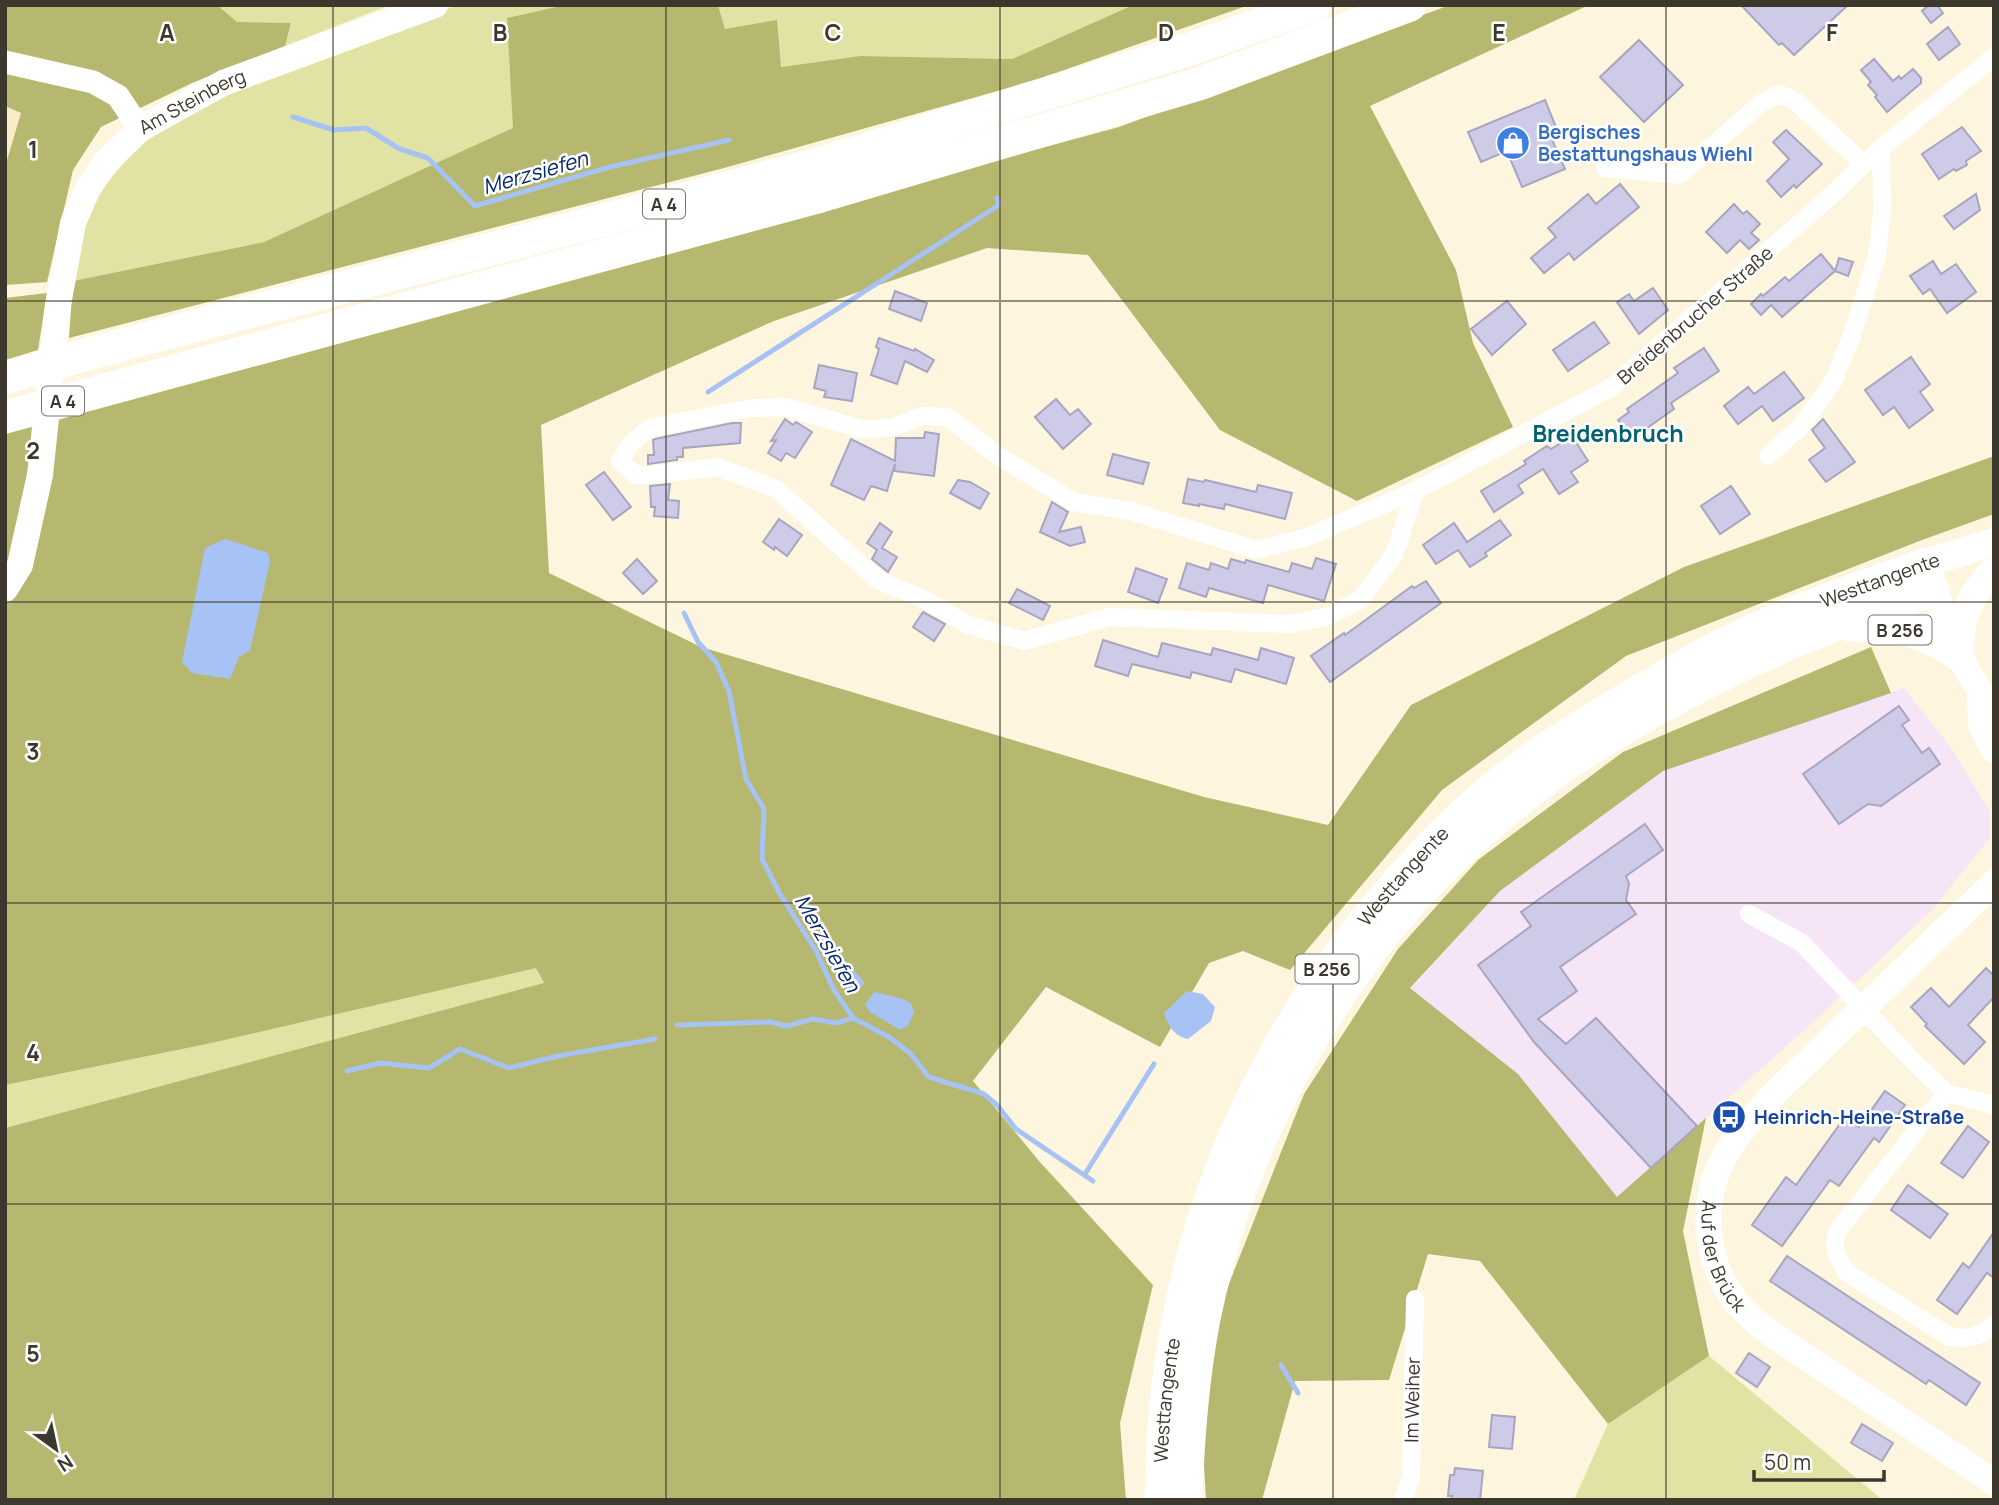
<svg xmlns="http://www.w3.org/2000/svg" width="1999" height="1505" viewBox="0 0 1999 1505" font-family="Manrope,sans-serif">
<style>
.commercial{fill:#f6e5f7}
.built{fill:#faecc8}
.green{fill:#e0e3a3}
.forest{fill:#b5b86e}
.water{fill:#a7c2f4}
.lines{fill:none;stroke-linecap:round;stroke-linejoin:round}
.stream{stroke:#a7c2f4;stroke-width:5}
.building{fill:#cecbe8;stroke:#a8a5c0;stroke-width:2}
.minor{stroke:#fff;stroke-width:18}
.tertiary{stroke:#fff;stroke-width:23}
.secondary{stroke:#fff;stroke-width:26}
.primary{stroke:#fff;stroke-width:28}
.trunk{stroke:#fff;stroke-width:30}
.motorway{stroke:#fff;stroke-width:33}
.grid{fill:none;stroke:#3d382d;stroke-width:2;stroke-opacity:0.55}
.labels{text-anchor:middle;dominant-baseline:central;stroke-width:5;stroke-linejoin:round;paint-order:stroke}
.shield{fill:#fff;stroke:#77746c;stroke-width:2}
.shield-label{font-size:18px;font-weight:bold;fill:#3d382d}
.street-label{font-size:19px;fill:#3d382d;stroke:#fff}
.shop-label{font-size:19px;font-weight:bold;fill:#366cbe;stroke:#fff;text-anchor:start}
.transit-label{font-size:19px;font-weight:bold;fill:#164399;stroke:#fff;text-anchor:start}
.water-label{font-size:21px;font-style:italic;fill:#07286e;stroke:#fff}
.quarter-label{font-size:23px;font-weight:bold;fill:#016072;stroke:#fff}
.grid-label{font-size:23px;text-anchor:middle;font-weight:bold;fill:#3d382d;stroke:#fff;stroke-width:5;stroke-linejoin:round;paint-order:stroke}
</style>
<rect width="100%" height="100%" fill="#fef5de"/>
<!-- commercial -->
<polygon class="commercial" points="1904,688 1949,745 1990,811 1990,838 1931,911 1830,1007 1617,1198 1518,1074 1410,989 1500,891 1663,771"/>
<!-- built -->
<polygon class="built" points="5,106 21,113 5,167"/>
<!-- green -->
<g class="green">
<polygon points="217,5 390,5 285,46 291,23 237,22"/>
<polygon points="458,5 565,5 507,18 514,128 264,242 73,281 81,230 104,187 138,146 200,107 274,75"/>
<polygon points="718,5 1133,5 1012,59 860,56 780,67 725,30"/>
<polygon points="536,967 544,984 5,1128 5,1085 207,1044"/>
<polygon points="1709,1356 1879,1497 1878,1500 1574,1500 1608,1424"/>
</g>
<!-- forest -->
<g class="forest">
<polygon points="5,5 217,5 237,22 291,23 285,46 192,83 101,127 73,170 47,282 5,285 5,167 21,113 5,106"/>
<polygon points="565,5 718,5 725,29 777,20 781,67 860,56 1012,59 1133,5 1249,5 1033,81 724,168 69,338 73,281 264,242 513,128 507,18"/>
<polygon points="1450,5 1589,5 1370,106 1456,270 1473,343 1513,427 1357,501 1220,430 1088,255 987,248 774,321 541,425 549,573 701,647 1204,797 1328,825 1411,705 1684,567 1994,456 1994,514 1922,540 1626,656 1442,790 1290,970 1243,951 1209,963 1160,1047 1046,987 973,1081 1039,1161 1153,1285 1120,1423 1126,1500 5,1500 5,1128 544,983 536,968 207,1044 5,1085 5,431 1119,127"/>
<polygon points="47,293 38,350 5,360 5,298"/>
<polygon points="1871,647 1891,693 1663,771 1500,891 1410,988 1518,1074 1617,1197 1706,1118 1683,1231 1709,1356 1608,1424 1480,1261 1428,1254 1389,1380 1295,1381 1262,1500 1206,1500 1203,1447 1217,1314 1304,1094 1398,949 1478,860 1623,752"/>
</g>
<!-- water -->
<g class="water">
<polygon points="225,539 268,553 270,562 250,651 239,657 230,679 192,673 182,662 205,548"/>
<polygon points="845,960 865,983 855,992 848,991 834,966"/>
<path d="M1187 991 1203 994 1215 1007 1211 1021 1188 1039C1175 1037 1168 1026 1164 1013Z"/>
<polygon points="874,992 901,998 911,1003 914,1012 908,1026 900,1030 870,1012 865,1005"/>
</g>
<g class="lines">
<!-- stream -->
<g class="stream">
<polyline points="293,117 334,130 366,128 400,149 428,158 475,206 610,167 729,140"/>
<polyline points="708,392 999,205 997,198"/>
<polyline points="684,613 698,642 716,662 729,691 746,779 764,809 762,859 780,894 816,951 834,990 853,1018 889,1037 910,1053 929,1077 984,1094 997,1105 1016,1129 1093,1181"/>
<polyline points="677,1025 770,1022 787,1026 813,1019 836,1023 853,1018"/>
<polyline points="347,1071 381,1063 429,1068 460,1049 509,1068 558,1056 655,1039"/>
<polyline points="1085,1174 1154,1064"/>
<polyline points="1281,1365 1298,1393"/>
</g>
</g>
<!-- building -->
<g class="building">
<polygon points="1741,5 1848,5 1794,55 1782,43 1779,45"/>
<polygon points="1929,5 1937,5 1943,13 1931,23 1922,11"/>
<polygon points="1948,27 1960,44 1939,60 1927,44"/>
<polygon points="1639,40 1683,85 1644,122 1600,77"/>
<polygon points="1874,59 1893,81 1899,76 1901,79 1913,69 1921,78 1921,83 1887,112 1875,97 1877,95 1868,85 1871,82 1861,70"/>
<polygon points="1545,100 1558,132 1550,135 1565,169 1522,187 1507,151 1481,162 1468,132"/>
<polygon points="1962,127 1981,151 1966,161 1967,165 1956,171 1954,169 1939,179 1922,154"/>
<polygon points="1786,130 1822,164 1796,188 1794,185 1781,197 1767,181 1789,159 1773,142"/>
<polygon points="1620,184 1639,207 1574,260 1569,253 1544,273 1531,258 1556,237 1548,228 1588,194 1596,204"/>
<polygon points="1976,194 1980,210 1954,229 1944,216"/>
<polygon points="1734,204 1743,214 1747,211 1760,224 1751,233 1759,240 1749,249 1740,240 1727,253 1706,232"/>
<polygon points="1821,254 1835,271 1839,258 1853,262 1848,276 1835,271 1782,317 1771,305 1761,315 1751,304 1761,294 1763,296 1785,277 1789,281"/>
<polygon points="1933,261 1941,274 1956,264 1976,292 1947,313 1930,289 1923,294 1910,276"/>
<polygon points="1653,288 1668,310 1639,334 1617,302 1629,294 1634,301"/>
<polygon points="895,291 927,303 921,321 889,309"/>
<polygon points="1507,301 1526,324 1492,355 1471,329"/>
<polygon points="1594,322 1609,343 1568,371 1553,350"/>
<polygon points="879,338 914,351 915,349 934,360 927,372 905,361 897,384 871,375 879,349 876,347"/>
<polygon points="1704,348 1719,371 1671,403 1674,409 1643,431 1641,428 1630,436 1618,420 1629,412 1627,409 1678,373 1674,368"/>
<polygon points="1911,357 1930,384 1920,392 1933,410 1909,428 1894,407 1883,415 1865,390"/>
<polygon points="819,365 857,373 852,401 824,397 826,391 814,388"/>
<polygon points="1784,372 1804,398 1773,421 1762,406 1738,424 1724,406 1748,387 1754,394"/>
<polygon points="1056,399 1070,415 1078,409 1091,424 1063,449 1035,417"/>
<polygon points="785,419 793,425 796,422 812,432 795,458 786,453 781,461 768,453 776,440 771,441"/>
<polygon points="1823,419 1855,462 1826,482 1809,460 1825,448 1812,430"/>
<polygon points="732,423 741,423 740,443 683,448 683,457 677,457 677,460 648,464 648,455 654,455 653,440 655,439"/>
<polygon points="925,432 939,434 934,476 894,471 895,464 887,491 871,486 864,500 831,485 851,439 895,461 896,438 924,438"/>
<polygon points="1572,436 1588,461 1571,472 1578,482 1559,494 1543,469 1518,485 1523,493 1494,512 1481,491 1526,464 1524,461 1547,446 1551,449"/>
<polygon points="1113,454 1149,463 1143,484 1107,475"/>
<polygon points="604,472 631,507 613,520 586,485"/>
<polygon points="1188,479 1204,482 1205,480 1256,492 1258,485 1292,493 1285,519 1225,504 1224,509 1199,504 1199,506 1183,503"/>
<polygon points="958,480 970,482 989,493 980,509 950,493"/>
<polygon points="670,484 668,500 679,501 678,518 654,516 655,507 651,507 650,486"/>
<polygon points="1731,486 1750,514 1720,534 1701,506"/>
<polygon points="1052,502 1068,512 1059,532 1081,527 1085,542 1070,546 1040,532"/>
<polygon points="779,519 802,535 787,556 775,547 774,550 763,542"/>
<polygon points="1500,520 1511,535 1485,553 1487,556 1470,567 1458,550 1436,564 1423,545 1454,523 1467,542"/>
<polygon points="880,523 892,532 882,548 897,557 888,572 872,559 877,550 867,543"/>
<polygon points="1316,558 1336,564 1324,601 1268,585 1263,603 1209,588 1206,597 1179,588 1187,563 1209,570 1211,563 1228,569 1231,559 1245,563 1246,560 1289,572 1292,563 1312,569"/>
<polygon points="637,559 657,581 643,594 623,573"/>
<polygon points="1136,568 1167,579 1158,603 1128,592"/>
<polygon points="1426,581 1441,603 1330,682 1311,656 1344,633 1345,635 1412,586 1414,588"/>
<polygon points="1017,589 1050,606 1043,620 1009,603"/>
<polygon points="923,612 945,624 934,641 913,627"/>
<polygon points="1103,640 1158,657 1162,643 1211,655 1213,648 1258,660 1261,648 1294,658 1286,684 1235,669 1231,682 1192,672 1190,678 1132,664 1128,676 1095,666"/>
<polygon points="1899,706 1909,720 1902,725 1922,753 1929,748 1940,764 1881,806 1868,804 1839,824 1803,774"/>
<polygon points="1645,824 1663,850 1626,876 1629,884 1626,900 1636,914 1560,967 1577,991 1538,1019 1566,1044 1596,1018 1697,1126 1651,1168 1534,1042 1478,965 1531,926 1521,912"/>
<polygon points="1986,968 1994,976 1994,997 1968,1025 1985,1042 1964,1064 1925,1026 1927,1024 1911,1007 1931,988 1949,1007"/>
<polygon points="1885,1091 1905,1105 1879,1142 1874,1138 1839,1186 1830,1180 1782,1246 1752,1225 1786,1177 1796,1185 1845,1117 1859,1127"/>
<polygon points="1968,1126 1989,1142 1963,1178 1941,1163"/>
<polygon points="1908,1185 1948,1214 1930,1238 1891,1210"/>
<polygon points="1994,1232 1994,1278 1987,1273 1957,1314 1937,1300 1963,1263 1969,1268"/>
<polygon points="1787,1256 1980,1383 1966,1405 1929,1380 1926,1384 1770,1281"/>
<polygon points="1749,1353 1770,1367 1757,1387 1736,1373"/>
<polygon points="1492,1415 1515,1417 1512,1449 1489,1447"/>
<polygon points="1862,1424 1893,1443 1882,1461 1851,1443"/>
<polygon points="1455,1468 1483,1471 1480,1500 1451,1500 1452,1496 1448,1496 1450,1475 1454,1475"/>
</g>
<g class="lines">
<!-- minor -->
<g class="minor">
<polyline points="1605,168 1679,175 1760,104 1779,94 1794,100 1864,164"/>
<polyline points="1768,456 1802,425 1834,380 1853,332 1877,256 1882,213 1881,148"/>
<polyline points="1415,491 1394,555 1360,600 1328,616 1291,624 1110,617 1024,641 966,624 924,599 878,580 776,489 718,467 649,475 636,475 620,461 631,444 650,428 752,408 786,407 864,430 893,427 922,416 947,417 1000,457 1074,502 1131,511 1256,550 1307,537 1415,491 1612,387 1824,202 1881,148 1994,57"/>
<polyline points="1749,914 1802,943 1909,1057 1946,1093 1994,1105"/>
<path d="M1946 1093 1839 1229C1831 1249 1836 1255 1846 1272L1950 1337C1968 1339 1980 1338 1994 1324"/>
<polyline points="1403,1500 1411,1475 1415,1299"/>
</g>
<!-- tertiary -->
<polyline class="tertiary" points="5,62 93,82 118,96 140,129"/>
<!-- secondary -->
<g class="secondary">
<path d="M1929 571C1945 620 1960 670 1994 710"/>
<path id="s1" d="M5 589 20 565 40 475 58 305 73 223 87 190 105 163 140 129 223 83 435 5"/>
<polyline points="1980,693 1981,725 1994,750"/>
<path id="s2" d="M1994 883 1783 1085C1761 1108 1737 1132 1722 1161 1701 1202 1705 1257 1731 1295 1742 1311 1756 1322 1770 1333L1994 1482"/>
</g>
<!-- primary -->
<g class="primary">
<polyline points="1926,563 1994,542"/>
<path d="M1960 657C1960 620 1966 601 1991 573"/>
</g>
<!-- trunk -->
<g class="trunk">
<path d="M1851 627C1900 628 1918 629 1960 657"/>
<path id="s3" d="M1160 1500C1159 1286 1230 1086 1365 919 1406 868 1451 820 1502 779 1540 749 1581 724 1622 700 1669 672 1716 644 1766 623 1819 600 1872 582 1926 563"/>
<path d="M1187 1500C1190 1438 1194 1376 1206 1316 1248 1115 1359 926 1522 800 1537 788 1552 776 1568 765 1651 711 1741 663 1833 627 1867 614 1901 603 1935 591"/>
</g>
<!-- motorway -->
<g class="motorway">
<polyline points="5,378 102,350 815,165 1193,48 1315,5"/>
<polyline points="5,417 821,196 1199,84 1410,5"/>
</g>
</g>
<!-- grid -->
<path class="grid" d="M333 5V1500M666 5V1500M1000 5V1500M1333 5V1500M1666 5V1500M5 301H1994M5 602H1994M5 903H1994M5 1204H1994"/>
<!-- icons -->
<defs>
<g id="shop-disc" transform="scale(1.75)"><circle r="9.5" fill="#3f7fe0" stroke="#fff"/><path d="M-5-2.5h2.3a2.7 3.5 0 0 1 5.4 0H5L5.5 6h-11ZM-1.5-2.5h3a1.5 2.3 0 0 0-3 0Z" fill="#fff"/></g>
<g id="bus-disc" transform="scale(1.75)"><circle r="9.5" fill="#1a4fb4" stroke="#fff"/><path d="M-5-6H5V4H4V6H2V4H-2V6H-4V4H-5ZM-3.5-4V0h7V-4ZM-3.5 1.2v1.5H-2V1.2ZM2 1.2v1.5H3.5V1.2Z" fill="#fff"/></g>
</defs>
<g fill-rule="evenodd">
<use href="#shop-disc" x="1513" y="143"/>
<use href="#bus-disc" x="1729" y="1117"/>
</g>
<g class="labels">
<!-- shield labels -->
<g class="shield">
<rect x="643" y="189.5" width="42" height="29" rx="5"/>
<rect x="42" y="386.5" width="42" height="29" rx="5"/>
<rect x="1868.5" y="615.5" width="63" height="29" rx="5"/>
<rect x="1295.5" y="954.5" width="63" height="29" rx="5"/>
</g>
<g class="shield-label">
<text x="664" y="204">A 4</text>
<text x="63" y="401">A 4</text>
<text x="1900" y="630">B 256</text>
<text x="1327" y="969">B 256</text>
</g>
<!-- street labels -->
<g class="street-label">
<text stroke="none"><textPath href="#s1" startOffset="551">Am Steinberg</textPath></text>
<text transform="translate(1695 315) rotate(-41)">Breidenbrucher Straße</text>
<text transform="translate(1880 580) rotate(-20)">Westtangente</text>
<text stroke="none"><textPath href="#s3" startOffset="686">Westtangente</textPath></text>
<text stroke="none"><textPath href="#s2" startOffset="490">Auf der Brück</textPath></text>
<text transform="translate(1412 1400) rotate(-89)">Im Weiher</text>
<text stroke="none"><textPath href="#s3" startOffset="100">Westtangente</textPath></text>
</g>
<!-- shop labels -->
<g class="shop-label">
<text x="1538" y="132">Bergisches<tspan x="1538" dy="22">Bestattungshaus Wiehl</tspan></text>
</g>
<!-- transit labels -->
<g class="transit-label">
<text x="1754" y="1117">Heinrich-Heine-Straße</text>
</g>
<!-- water labels -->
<g class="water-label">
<text transform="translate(535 172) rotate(-16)">Merzsiefen</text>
<text transform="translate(828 943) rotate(60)">Merzsiefen</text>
</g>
<!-- quarter labels -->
<g class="quarter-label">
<text x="1608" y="433">Breidenbruch</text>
</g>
</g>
<g class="grid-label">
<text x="167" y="41">A</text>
<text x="500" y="41">B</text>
<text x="833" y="41">C</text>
<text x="1166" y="41">D</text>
<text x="1499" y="41">E</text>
<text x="1832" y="41">F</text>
<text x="33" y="158">1</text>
<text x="33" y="459">2</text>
<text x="33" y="760">3</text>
<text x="33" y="1061">4</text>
<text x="33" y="1362">5</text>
</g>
<!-- border -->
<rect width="1999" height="1505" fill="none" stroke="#3d382d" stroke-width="14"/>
<!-- north arrow -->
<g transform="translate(56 1449) rotate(147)" stroke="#ffffff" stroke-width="5" paint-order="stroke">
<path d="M0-5L12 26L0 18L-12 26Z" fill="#3d382d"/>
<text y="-10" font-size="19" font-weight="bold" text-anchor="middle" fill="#3d382d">N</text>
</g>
<!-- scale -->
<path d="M1754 1470v10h130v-10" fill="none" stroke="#3d382d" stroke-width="3.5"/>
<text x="1764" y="1470" font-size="21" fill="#3d382d" stroke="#ffffff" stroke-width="5" paint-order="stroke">50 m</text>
</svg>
